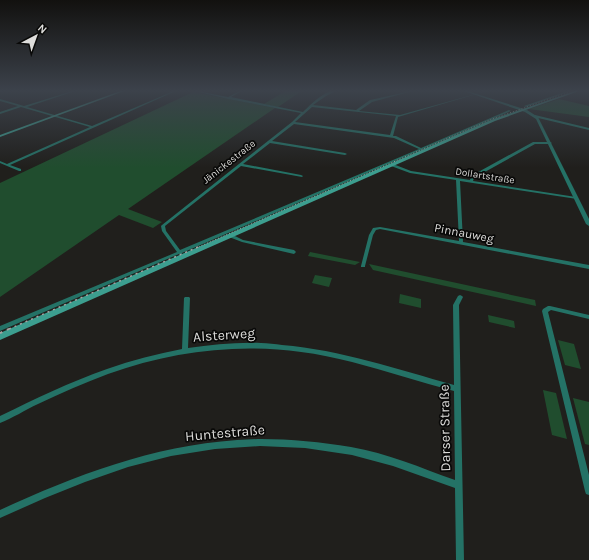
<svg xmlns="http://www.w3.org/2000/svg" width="589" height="560" viewBox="0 0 589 560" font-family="Karla,sans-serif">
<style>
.green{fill:#204d2e}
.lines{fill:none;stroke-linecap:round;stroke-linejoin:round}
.minor{fill:#247266;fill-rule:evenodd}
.tertiary{fill:#247266;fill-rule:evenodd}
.secondary{fill:#3c9e8f;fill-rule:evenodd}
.rail-far2{stroke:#a4a3a1;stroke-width:1;stroke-dasharray:1 2;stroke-linecap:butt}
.rail-far1{stroke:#a4a3a1;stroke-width:1.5;stroke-dasharray:2 4;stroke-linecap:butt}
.rail{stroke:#a4a3a1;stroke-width:2;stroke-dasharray:2.5 5;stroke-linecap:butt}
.labels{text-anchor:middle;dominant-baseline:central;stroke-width:3.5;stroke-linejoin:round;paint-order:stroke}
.far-street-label{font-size:10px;fill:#dedddb;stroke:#090908}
.street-label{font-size:12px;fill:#dedddb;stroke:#090908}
.near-street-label{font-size:14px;fill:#dedddb;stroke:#090908}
</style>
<rect width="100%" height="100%" fill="#201f1c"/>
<!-- green -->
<g class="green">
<polygon points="287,90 303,90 278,107 264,104"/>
<polygon points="193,92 275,108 128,209 162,222 153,228 119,215 0,297 0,183"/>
<polygon points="559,99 589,106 589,117 529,109"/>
<polygon points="310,252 360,262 355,265 308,256"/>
<polygon points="369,264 535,300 536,306 373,270"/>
<polygon points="315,275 332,278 329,287 312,283"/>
<polygon points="400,294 421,299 421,308 399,303"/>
<polygon points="488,315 514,321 515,328 489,322"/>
<polygon points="558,340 574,344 581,369 565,365"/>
<polygon points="543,390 556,393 567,439 552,435"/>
<polygon points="573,398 589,402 589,445 585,444"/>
</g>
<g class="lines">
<!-- minor -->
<g class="minor">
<polygon points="0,90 5,90 0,92"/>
<polygon points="76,90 78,90 27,107 92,126 176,90 178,90 10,165 21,169 21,171 19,171 0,163 0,161 7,164 90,127 21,107 0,114 0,112 18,106 0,101 0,99 24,106"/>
<path d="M190 90H192L228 97 242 90H244L231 97 303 112C311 104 326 89 338 90L326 96 313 105 356 110 370 100 416 90 372 102 359 111 400 115 490 90 398 117 393 136H396L421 148 509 110 511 111 182 253V254H179L0 331V326L177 252 162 231 161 226 162 225 292 122 301 113 228 99ZM312 107 396 116 390 135 295 122ZM294 124 394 138 419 149 180 250 166 231 165 226 241 166 302 177 303 176 301 175 243 164 270 143 345 155 347 154 345 153 272 141Z"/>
<polygon points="571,90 573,90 526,107 524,106"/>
<polygon points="535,115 589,128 589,130 534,117 534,116"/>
<polygon points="533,142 550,142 552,143 550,144 535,144 474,178 473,181 576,197 578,198 577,199 460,181 463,242 589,265 589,269 380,229 376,230 373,235 365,266 365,267 361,267 361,266 369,235 373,228 380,227 459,241 456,180 410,173 391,166 391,164 393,164 411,171 470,180 471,176"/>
<polygon points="229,235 233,235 243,240 294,250 296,252 294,254 242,242 229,237"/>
<path d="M460 295 462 296 463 297 459 305 464 560H456L455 488 393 466 352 455 305 448 260 446 215 449 171 456 128 467 85 482 45 498 0 518V510C76 475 152 446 237 440 245 440 253 439 261 439 291 439 321 442 351 447 387 453 421 468 455 480L454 391C420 382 386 371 352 362 335 358 318 354 301 352 236 343 170 352 108 374 84 383 61 393 38 404 25 410 13 418 0 423V416C35 399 70 382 107 369 132 360 157 354 182 349L184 298 185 297H189L190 298 188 348C212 345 236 342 261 343 268 343 275 344 282 345 341 350 397 369 454 385L453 305 458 296Z"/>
<polygon points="548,306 550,306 589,315 589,319 551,310 548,312 589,475 589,495 586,494 585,491 542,311 543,309"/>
</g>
<!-- tertiary -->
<polygon class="tertiary" points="461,90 464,90 527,110 538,117 589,219 589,226 586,224 536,119 525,112"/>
<!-- secondary -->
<g class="secondary">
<polygon points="123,90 127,90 0,137 0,135"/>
<polygon points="578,90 582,90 495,121 0,340 0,333 493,119"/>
</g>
<!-- rail-far2 -->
<polyline class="rail-far2" points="196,248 492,119 576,90"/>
<!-- rail-far1 -->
<polyline class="rail-far1" points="9,329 198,247"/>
<!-- rail -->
<polyline class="rail" points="0,333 11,328"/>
</g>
<!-- sky -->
<linearGradient id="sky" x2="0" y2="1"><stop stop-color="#12110f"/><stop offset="0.54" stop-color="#3c424b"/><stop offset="1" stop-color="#3c424b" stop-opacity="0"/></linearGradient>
<rect width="589" height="168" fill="url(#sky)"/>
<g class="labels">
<!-- far-street labels -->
<g class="far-street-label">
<text transform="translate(229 162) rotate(-38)">Jänickestraße</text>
<text transform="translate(485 176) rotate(9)">Dollartstraße</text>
</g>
<!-- street labels -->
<g class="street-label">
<text transform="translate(464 233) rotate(11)">Pinnauweg</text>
</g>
<!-- near-street labels -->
<g class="near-street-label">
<text transform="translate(224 335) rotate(-4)">Alsterweg</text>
<text transform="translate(445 428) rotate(-91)">Darser Straße</text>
<text transform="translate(225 433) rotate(-5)">Huntestraße</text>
</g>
</g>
<!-- north arrow -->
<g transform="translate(36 36) rotate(41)" stroke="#090908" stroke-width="3" paint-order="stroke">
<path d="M0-3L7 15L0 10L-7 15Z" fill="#dedddb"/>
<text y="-6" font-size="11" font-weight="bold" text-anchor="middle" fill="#dedddb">N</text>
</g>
</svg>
